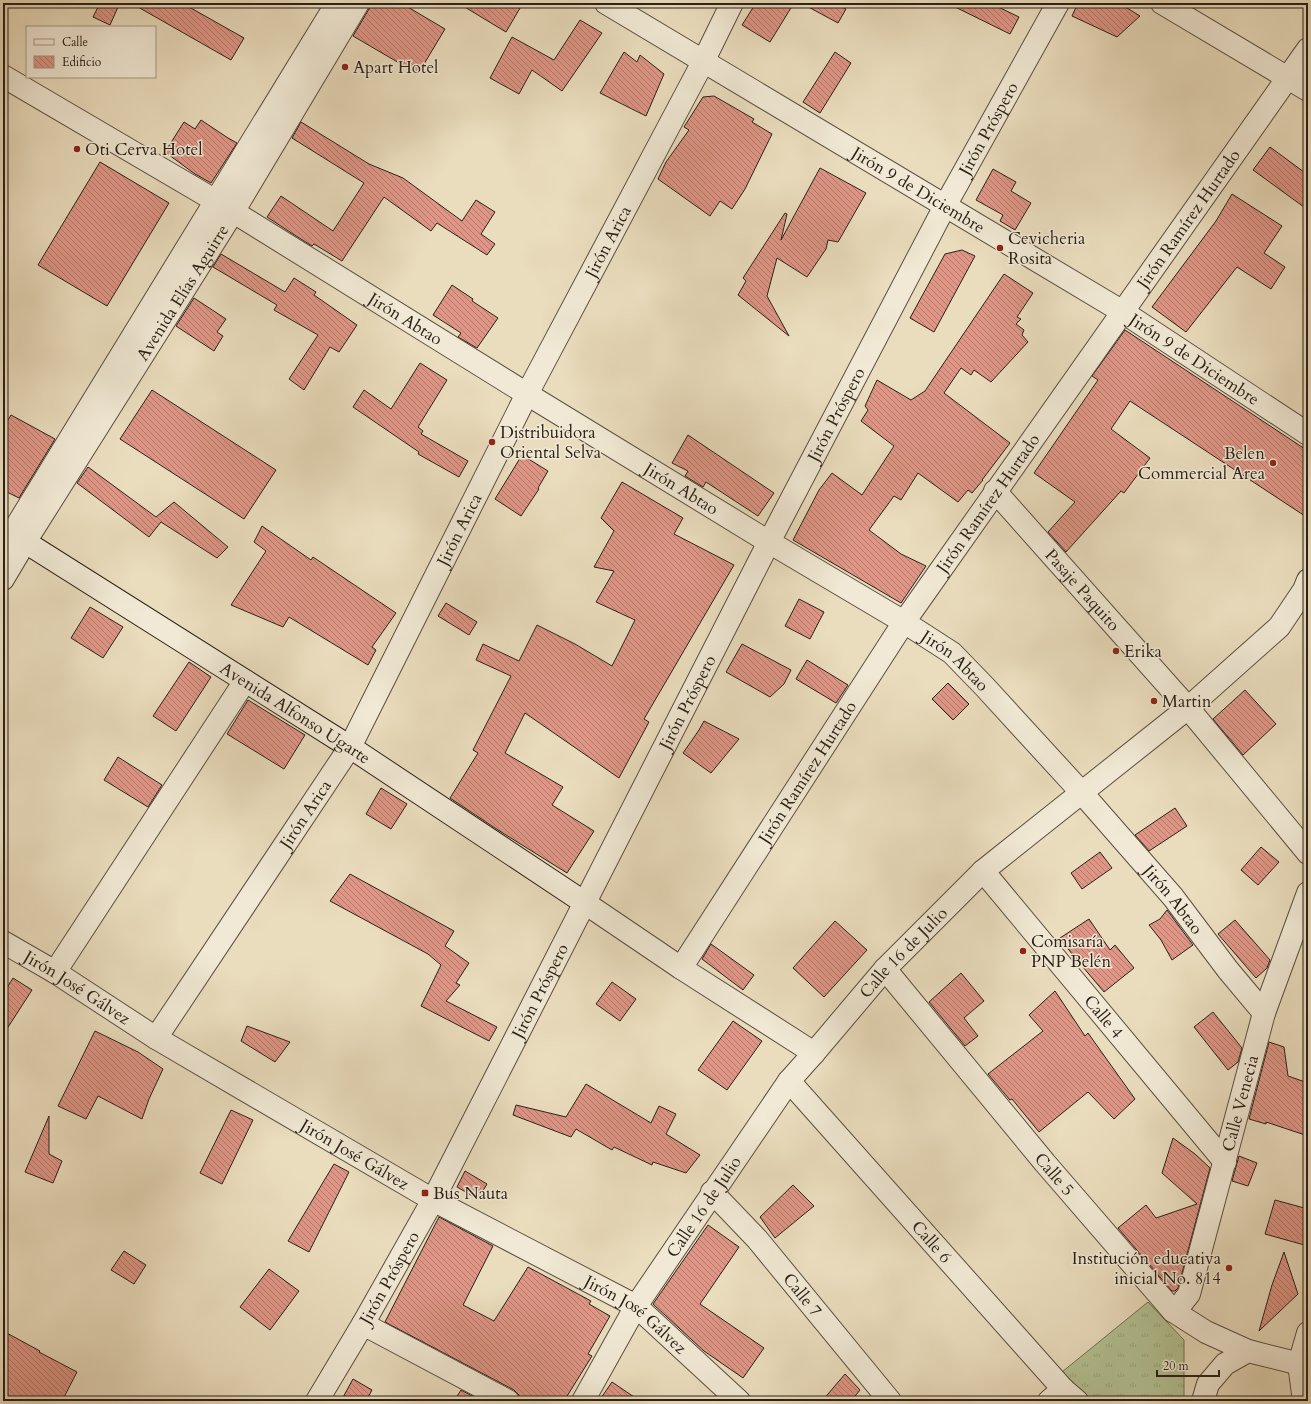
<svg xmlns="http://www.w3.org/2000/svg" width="1311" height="1404" viewBox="0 0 1311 1404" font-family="Cardo,serif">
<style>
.grass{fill:url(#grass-tufts);stroke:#6f7156}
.building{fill:url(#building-back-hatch);stroke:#2a2017}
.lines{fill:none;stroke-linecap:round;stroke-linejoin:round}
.street-casing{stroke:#5a4f41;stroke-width:24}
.secondary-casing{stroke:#2a2017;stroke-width:24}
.street{stroke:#f1e9d5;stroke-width:22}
.secondary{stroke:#f1e9d5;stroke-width:22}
.poi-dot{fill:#8f2418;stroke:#f1e9d5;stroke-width:1.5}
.labels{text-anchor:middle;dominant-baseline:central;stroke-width:3;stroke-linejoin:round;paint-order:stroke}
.poi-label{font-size:17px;fill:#2a2017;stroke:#f1e9d5;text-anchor:start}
.street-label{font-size:17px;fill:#2a2017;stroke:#f1e9d5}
</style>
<defs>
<pattern id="grass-tufts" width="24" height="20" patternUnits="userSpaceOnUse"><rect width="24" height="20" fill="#b4c294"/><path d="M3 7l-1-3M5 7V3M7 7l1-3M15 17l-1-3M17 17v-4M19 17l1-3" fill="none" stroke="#9ba67f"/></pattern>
<pattern id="building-back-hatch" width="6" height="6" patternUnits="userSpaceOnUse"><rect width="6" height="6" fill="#df9687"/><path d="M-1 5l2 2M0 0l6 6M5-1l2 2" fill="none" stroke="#b57a6d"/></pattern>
</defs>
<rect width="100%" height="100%" fill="#eaddbe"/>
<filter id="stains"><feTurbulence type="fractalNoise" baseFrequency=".005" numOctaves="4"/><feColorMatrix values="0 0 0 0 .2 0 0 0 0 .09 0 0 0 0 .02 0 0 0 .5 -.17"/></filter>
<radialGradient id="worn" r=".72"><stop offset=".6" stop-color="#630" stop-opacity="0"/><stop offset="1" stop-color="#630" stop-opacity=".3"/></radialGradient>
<!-- grass -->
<polygon class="grass" points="1148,1302 1184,1340 1184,1401 1093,1401 1062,1372"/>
<!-- building -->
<g class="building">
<polygon points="100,3 109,3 118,7 110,25 93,17"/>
<polygon points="131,3 182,3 244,38 231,60"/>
<polygon points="370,3 401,3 445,29 418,74 353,36 369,9"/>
<polygon points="458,3 523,3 506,32"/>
<polygon points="756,3 794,3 770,42 742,25"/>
<polygon points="801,3 835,3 846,9 838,23"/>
<polygon points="947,3 990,3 1019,17 1010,34"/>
<polygon points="1078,3 1119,3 1140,16 1117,37 1072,16"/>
<polygon points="580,20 602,33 562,91 532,70 519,94 490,78 512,37 554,60"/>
<polygon points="624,52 637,62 640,55 664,74 646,116 600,93"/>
<polygon points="835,52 851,63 820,113 803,102"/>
<polygon points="714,96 754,119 752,122 772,134 745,189 732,209 720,201 710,216 658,179 666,162 689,130 684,127 703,97"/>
<polygon points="201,120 228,138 237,143 211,183 195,174 165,152 184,122 195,129"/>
<polygon points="301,122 369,164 403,178 462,221 476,200 495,212 481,234 495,244 487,255 437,223 431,231 384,197 342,261 314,244 312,246 293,234 267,217 281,196 333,231 364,183 292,138"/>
<polygon points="1270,147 1308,175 1308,210 1253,170"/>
<polygon points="100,162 169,203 107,306 38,265"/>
<polygon points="820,168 866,193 838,242 828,240 826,249 807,277 777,258 767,296 789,336 738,295 746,281 743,278 785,213 787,214 781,240"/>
<polygon points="993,169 1016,182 1011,191 1031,203 1015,230 1000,221 1003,215 976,200"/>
<polygon points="1232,194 1282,226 1264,253 1285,267 1271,289 1237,267 1186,332 1152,307 1216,221"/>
<polygon points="962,250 975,256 934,332 910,318 945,254"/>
<polygon points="221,254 285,292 294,278 316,292 314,295 357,325 339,352 330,347 304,390 289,379 318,335 274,310 277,305 213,267"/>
<polygon points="1004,274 1033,293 1017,317 1021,319 1016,324 1024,330 1022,335 1028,342 991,382 974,370 971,375 961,368 944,393 1010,443 982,480 983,480 972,493 968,490 958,502 918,473 901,500 894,496 869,530 901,554 926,566 901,603 793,540 819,490 832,473 862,495 894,446 861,421 868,410 865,406 877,380 911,400 925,391"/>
<polygon points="452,285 473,299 472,301 498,318 477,348 458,337 461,333 433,315"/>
<polygon points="194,298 226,319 217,332 223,336 214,351 176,326"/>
<polygon points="1125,330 1308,451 1308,518 1130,401 1111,429 1150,458 1124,493 1121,491 1066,552 1048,532 1075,502 1034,473 1098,380 1092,376"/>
<polygon points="420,363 447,380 418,427 423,431 421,434 468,461 459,477 418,454 419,452 353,407 364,390 391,409"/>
<polygon points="152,390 276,470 244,519 120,439"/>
<polygon points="11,415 55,439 19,498 3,490 3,428"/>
<polygon points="688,435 774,493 758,516 706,482 703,487 685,476 688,471 672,463"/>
<polygon points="522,455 548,471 538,488 539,489 521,516 495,499"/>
<polygon points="88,467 156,517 174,502 228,547 217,558 161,522 149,537 77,483"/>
<polygon points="622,482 683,518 674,534 734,565 644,719 649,722 619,778 525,713 505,753 563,787 552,805 594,831 567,873 498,830 450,798 478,753 473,750 511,676 476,660 483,644 519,661 537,625 575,644 612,666 635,620 596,602 614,571 594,567 614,531 601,518"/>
<polygon points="262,526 311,560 313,557 396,613 372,647 376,650 368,665 289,617 283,627 231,605 266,551 254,542"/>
<polygon points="799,599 824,612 810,639 785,626"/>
<polygon points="446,603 477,622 469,635 438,616"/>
<polygon points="90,607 123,627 103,658 71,638"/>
<polygon points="742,644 791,670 784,684 770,697 726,672"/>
<polygon points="807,660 848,685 836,703 796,679"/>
<polygon points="189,662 211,677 176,731 153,716"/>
<polygon points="948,683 969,704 953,720 932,699"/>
<polygon points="1245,690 1276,724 1243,755 1213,719"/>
<polygon points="248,700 305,735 284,769 227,734"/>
<polygon points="704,721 739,739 711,773 683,753 699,730"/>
<polygon points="118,757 162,785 148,807 104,780"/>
<polygon points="381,788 407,804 391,829 366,814"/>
<polygon points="1175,808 1187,826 1149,851 1135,835"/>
<polygon points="1261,847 1279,862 1258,885 1241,870"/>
<polygon points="1100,852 1112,868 1082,889 1071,873"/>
<polygon points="350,874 454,931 445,946 469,963 456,983 460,985 446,1001 497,1027 489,1041 421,1006 441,965 428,954 330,901"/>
<polygon points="1167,910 1193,945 1172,960 1161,940 1149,925 1160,919"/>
<polygon points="1089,919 1110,950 1115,945 1134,968 1104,992 1072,954 1060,938"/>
<polygon points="1235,920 1270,960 1267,968 1256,978 1218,934"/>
<polygon points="835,921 867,950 824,997 793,968"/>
<polygon points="711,944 754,975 743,990 702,959"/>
<polygon points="961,973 984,1001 964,1018 978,1036 965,1046 929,1002"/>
<polygon points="13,978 32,990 3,1035 3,994"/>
<polygon points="612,982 636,999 620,1021 596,1004"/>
<polygon points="1055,991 1085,1036 1088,1033 1135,1099 1114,1119 1088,1092 1039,1132 1012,1099 1010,1100 988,1074 1043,1031 1029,1015"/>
<polygon points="1213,1012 1242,1048 1238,1062 1228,1070 1194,1027"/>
<polygon points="733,1021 762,1041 727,1090 698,1070"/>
<polygon points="247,1026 290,1042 275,1062 241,1041"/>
<polygon points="95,1031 138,1052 163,1069 149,1099 142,1119 98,1096 86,1119 58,1106"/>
<polygon points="1269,1042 1284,1047 1288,1076 1308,1083 1308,1136 1266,1122 1266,1124 1249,1119"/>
<polygon points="586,1084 651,1123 659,1106 676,1114 666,1134 700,1155 686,1173 653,1162 652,1165 614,1147 612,1150 576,1129 571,1137 513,1115 516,1105 566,1117"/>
<polygon points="231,1110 253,1120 222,1184 200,1173"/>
<polygon points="49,1116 49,1154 62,1161 53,1183 25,1172"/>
<polygon points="1173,1138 1195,1154 1210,1168 1178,1288 1175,1291 1172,1291 1118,1228 1146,1205 1156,1218 1197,1204 1162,1173"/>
<polygon points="1239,1156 1257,1163 1248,1186 1232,1181"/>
<polygon points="334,1164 349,1172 309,1252 288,1241"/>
<polygon points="465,1171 487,1184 478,1199 457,1187"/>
<polygon points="793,1185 814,1206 775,1238 760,1217"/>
<polygon points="1275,1200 1308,1209 1308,1246 1265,1234"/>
<polygon points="439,1217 493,1246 463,1305 494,1321 528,1267 591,1301 589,1304 610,1316 588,1354 592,1356 564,1401 520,1401 519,1395 514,1390 385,1322"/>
<polygon points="708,1225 739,1247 700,1304 764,1348 743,1378 704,1351 653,1304"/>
<polygon points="124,1251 146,1265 134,1284 111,1270"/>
<polygon points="1284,1252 1298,1294 1259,1331 1272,1285"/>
<polygon points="269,1269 299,1291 270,1330 240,1307"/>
<polygon points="3,1331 40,1351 39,1352 77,1372 62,1401 3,1401"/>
<polygon points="845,1374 860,1390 851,1401 822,1401"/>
<polygon points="353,1379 372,1390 366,1401 341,1401"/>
<polygon points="612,1382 640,1401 599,1401"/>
<polygon points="461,1390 481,1401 454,1401"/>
</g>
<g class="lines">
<!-- street casing -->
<g class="street-casing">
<g id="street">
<path id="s1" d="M606 3 1123 312 1308 434"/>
<polyline points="1162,3 1308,90"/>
<path id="s2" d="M3 76 216 201 527 394 769 542 904 622 952 653 984 686 1082 793 1173 897 1228 970 1264 1013"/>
<path id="s3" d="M995 491 1188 708 1308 853"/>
<polyline points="3,548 337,3"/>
<path id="s4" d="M3 579 25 542 233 212 358 3"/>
<path id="s5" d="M983 871 1225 1162"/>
<polyline points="585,903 681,968 814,1053"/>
<path id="s6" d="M3 942 55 972 156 1038 433 1200 636 1306 739 1401"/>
<path id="s7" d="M681 968 904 622 1308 49"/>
<path id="s8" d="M885 969 1045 1163 1173 1311 1206 1332 1248 1351 1308 1366"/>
<polyline points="55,972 245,681"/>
<path id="s9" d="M156 1038 350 747 527 394 703 62 732 3"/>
<path id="s10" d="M789 1081 1063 1389 1077 1401"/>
<path id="s11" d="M712 1192 757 1239 890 1401"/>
<path id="s12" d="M1173 1311 1181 1304 1189 1294 1264 1013 1308 893"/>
<polyline points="363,1324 508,1401"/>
<path id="s13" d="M317 1401 363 1324 433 1200 769 542 945 206 1058 3"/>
<path id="s14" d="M583 1401 636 1306 789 1081 814 1053 885 969 983 871 1188 708 1279 627 1304 590 1308 580"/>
<polyline points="1049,1401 1063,1389"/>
<polyline points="1203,1401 1208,1384 1225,1364 1248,1351"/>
<polyline points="1304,1401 1299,1364 1308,1333"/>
</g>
</g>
<!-- secondary casing -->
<g class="secondary-casing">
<g id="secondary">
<path id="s15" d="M3 528 350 747 585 903"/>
</g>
</g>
<!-- street -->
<use href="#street" class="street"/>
<!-- secondary -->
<use href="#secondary" class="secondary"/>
</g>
<!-- markers -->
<g class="poi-dot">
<circle cx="345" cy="67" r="4"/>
<circle cx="77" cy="149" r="4"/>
<circle cx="1000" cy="248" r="4"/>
<circle cx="492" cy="442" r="4"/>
<circle cx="1273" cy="463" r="4"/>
<circle cx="1116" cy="651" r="4"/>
<circle cx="1154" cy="701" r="4"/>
<circle cx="1023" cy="951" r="4"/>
<rect x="421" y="1189" width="8" height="8" rx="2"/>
<circle cx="1229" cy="1268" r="4"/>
</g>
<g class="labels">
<!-- poi labels -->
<g class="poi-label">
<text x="353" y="67">Apart Hotel</text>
<text x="85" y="149">Oti Cerva Hotel</text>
<text x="1008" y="238">Cevicheria<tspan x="1008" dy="20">Rosita</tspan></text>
<text x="500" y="432">Distribuidora<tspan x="500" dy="20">Oriental Selva</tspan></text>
<text x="1265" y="453" text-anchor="end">Belen<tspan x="1265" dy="20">Commercial Area</tspan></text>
<text x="1124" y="651">Erika</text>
<text x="1162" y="701">Martin</text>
<text x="1031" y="941">Comisaría<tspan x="1031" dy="20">PNP Belén</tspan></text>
<text x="433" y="1193">Bus Nauta</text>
<text x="1221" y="1258" text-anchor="end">Institución educativa<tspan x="1221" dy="20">inicial No. 814</tspan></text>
</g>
<!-- street labels -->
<g class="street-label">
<text stroke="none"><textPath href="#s13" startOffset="1439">Jirón Próspero</textPath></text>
<text stroke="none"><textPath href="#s1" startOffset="364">Jirón 9 de Diciembre</textPath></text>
<text stroke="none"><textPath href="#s7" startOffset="905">Jirón Ramírez Hurtado</textPath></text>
<text stroke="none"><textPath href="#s9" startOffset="917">Jirón Arica</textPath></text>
<text stroke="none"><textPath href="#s4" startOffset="338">Avenida Elías Aguirre</textPath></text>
<text stroke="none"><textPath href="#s2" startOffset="470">Jirón Abtao</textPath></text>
<text stroke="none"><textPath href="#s1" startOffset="688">Jirón 9 de Diciembre</textPath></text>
<text stroke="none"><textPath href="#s13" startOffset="1115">Jirón Próspero</textPath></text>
<text stroke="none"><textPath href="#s2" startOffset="794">Jirón Abtao</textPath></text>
<text stroke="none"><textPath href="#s7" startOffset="557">Jirón Ramírez Hurtado</textPath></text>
<text stroke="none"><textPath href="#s9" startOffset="593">Jirón Arica</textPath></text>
<text stroke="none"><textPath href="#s3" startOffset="132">Pasaje Paquito</textPath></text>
<text stroke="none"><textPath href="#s2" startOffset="1118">Jirón Abtao</textPath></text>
<text stroke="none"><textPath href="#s13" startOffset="791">Jirón Próspero</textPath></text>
<text stroke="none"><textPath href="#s15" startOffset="346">Avenida Alfonso Ugarte</textPath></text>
<text stroke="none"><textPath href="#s7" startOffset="233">Jirón Ramírez Hurtado</textPath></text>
<text stroke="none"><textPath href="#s9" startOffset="269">Jirón Arica</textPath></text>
<text stroke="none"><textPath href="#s2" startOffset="1442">Jirón Abtao</textPath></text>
<text stroke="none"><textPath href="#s14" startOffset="553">Calle 16 de Julio</textPath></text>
<text stroke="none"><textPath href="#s6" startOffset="87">Jirón José Gálvez</textPath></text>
<text stroke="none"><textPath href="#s13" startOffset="467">Jirón Próspero</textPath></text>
<text stroke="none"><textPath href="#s5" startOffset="189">Calle 4</textPath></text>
<text stroke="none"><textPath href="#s12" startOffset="221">Calle Venecia</textPath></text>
<text stroke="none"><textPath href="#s6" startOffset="411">Jirón José Gálvez</textPath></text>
<text stroke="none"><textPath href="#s8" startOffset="266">Calle 5</textPath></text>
<text stroke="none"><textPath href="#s14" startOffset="229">Calle 16 de Julio</textPath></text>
<text stroke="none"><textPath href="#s10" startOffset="215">Calle 6</textPath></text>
<text stroke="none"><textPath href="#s13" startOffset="143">Jirón Próspero</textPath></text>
<text stroke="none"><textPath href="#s11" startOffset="137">Calle 7</textPath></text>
<text stroke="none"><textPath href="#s6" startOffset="735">Jirón José Gálvez</textPath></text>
</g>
</g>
<!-- margin -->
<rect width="1311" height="1404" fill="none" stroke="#eaddbe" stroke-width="16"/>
<rect x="4" y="4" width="1303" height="1396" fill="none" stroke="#2a2017" stroke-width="2"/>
<rect x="8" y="8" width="1295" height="1388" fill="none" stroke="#2a2017"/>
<!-- legend -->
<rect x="26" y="26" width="130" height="52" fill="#f1e9d5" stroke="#a19989"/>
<rect x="34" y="39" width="20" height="6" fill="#f1e9d5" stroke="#a19989"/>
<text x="62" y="46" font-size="12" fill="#2a2017">Calle</text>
<rect x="34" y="56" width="20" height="12" fill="url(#building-back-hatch)" stroke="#a19989"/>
<text x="62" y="66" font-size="12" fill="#2a2017">Edificio</text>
<!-- scale -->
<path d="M1157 1370v6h62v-6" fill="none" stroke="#2a2017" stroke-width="2"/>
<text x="1163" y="1370" font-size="12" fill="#2a2017" stroke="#f1e9d5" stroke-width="3" paint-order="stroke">20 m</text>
<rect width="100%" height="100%" filter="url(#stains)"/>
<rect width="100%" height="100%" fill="url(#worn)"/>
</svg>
